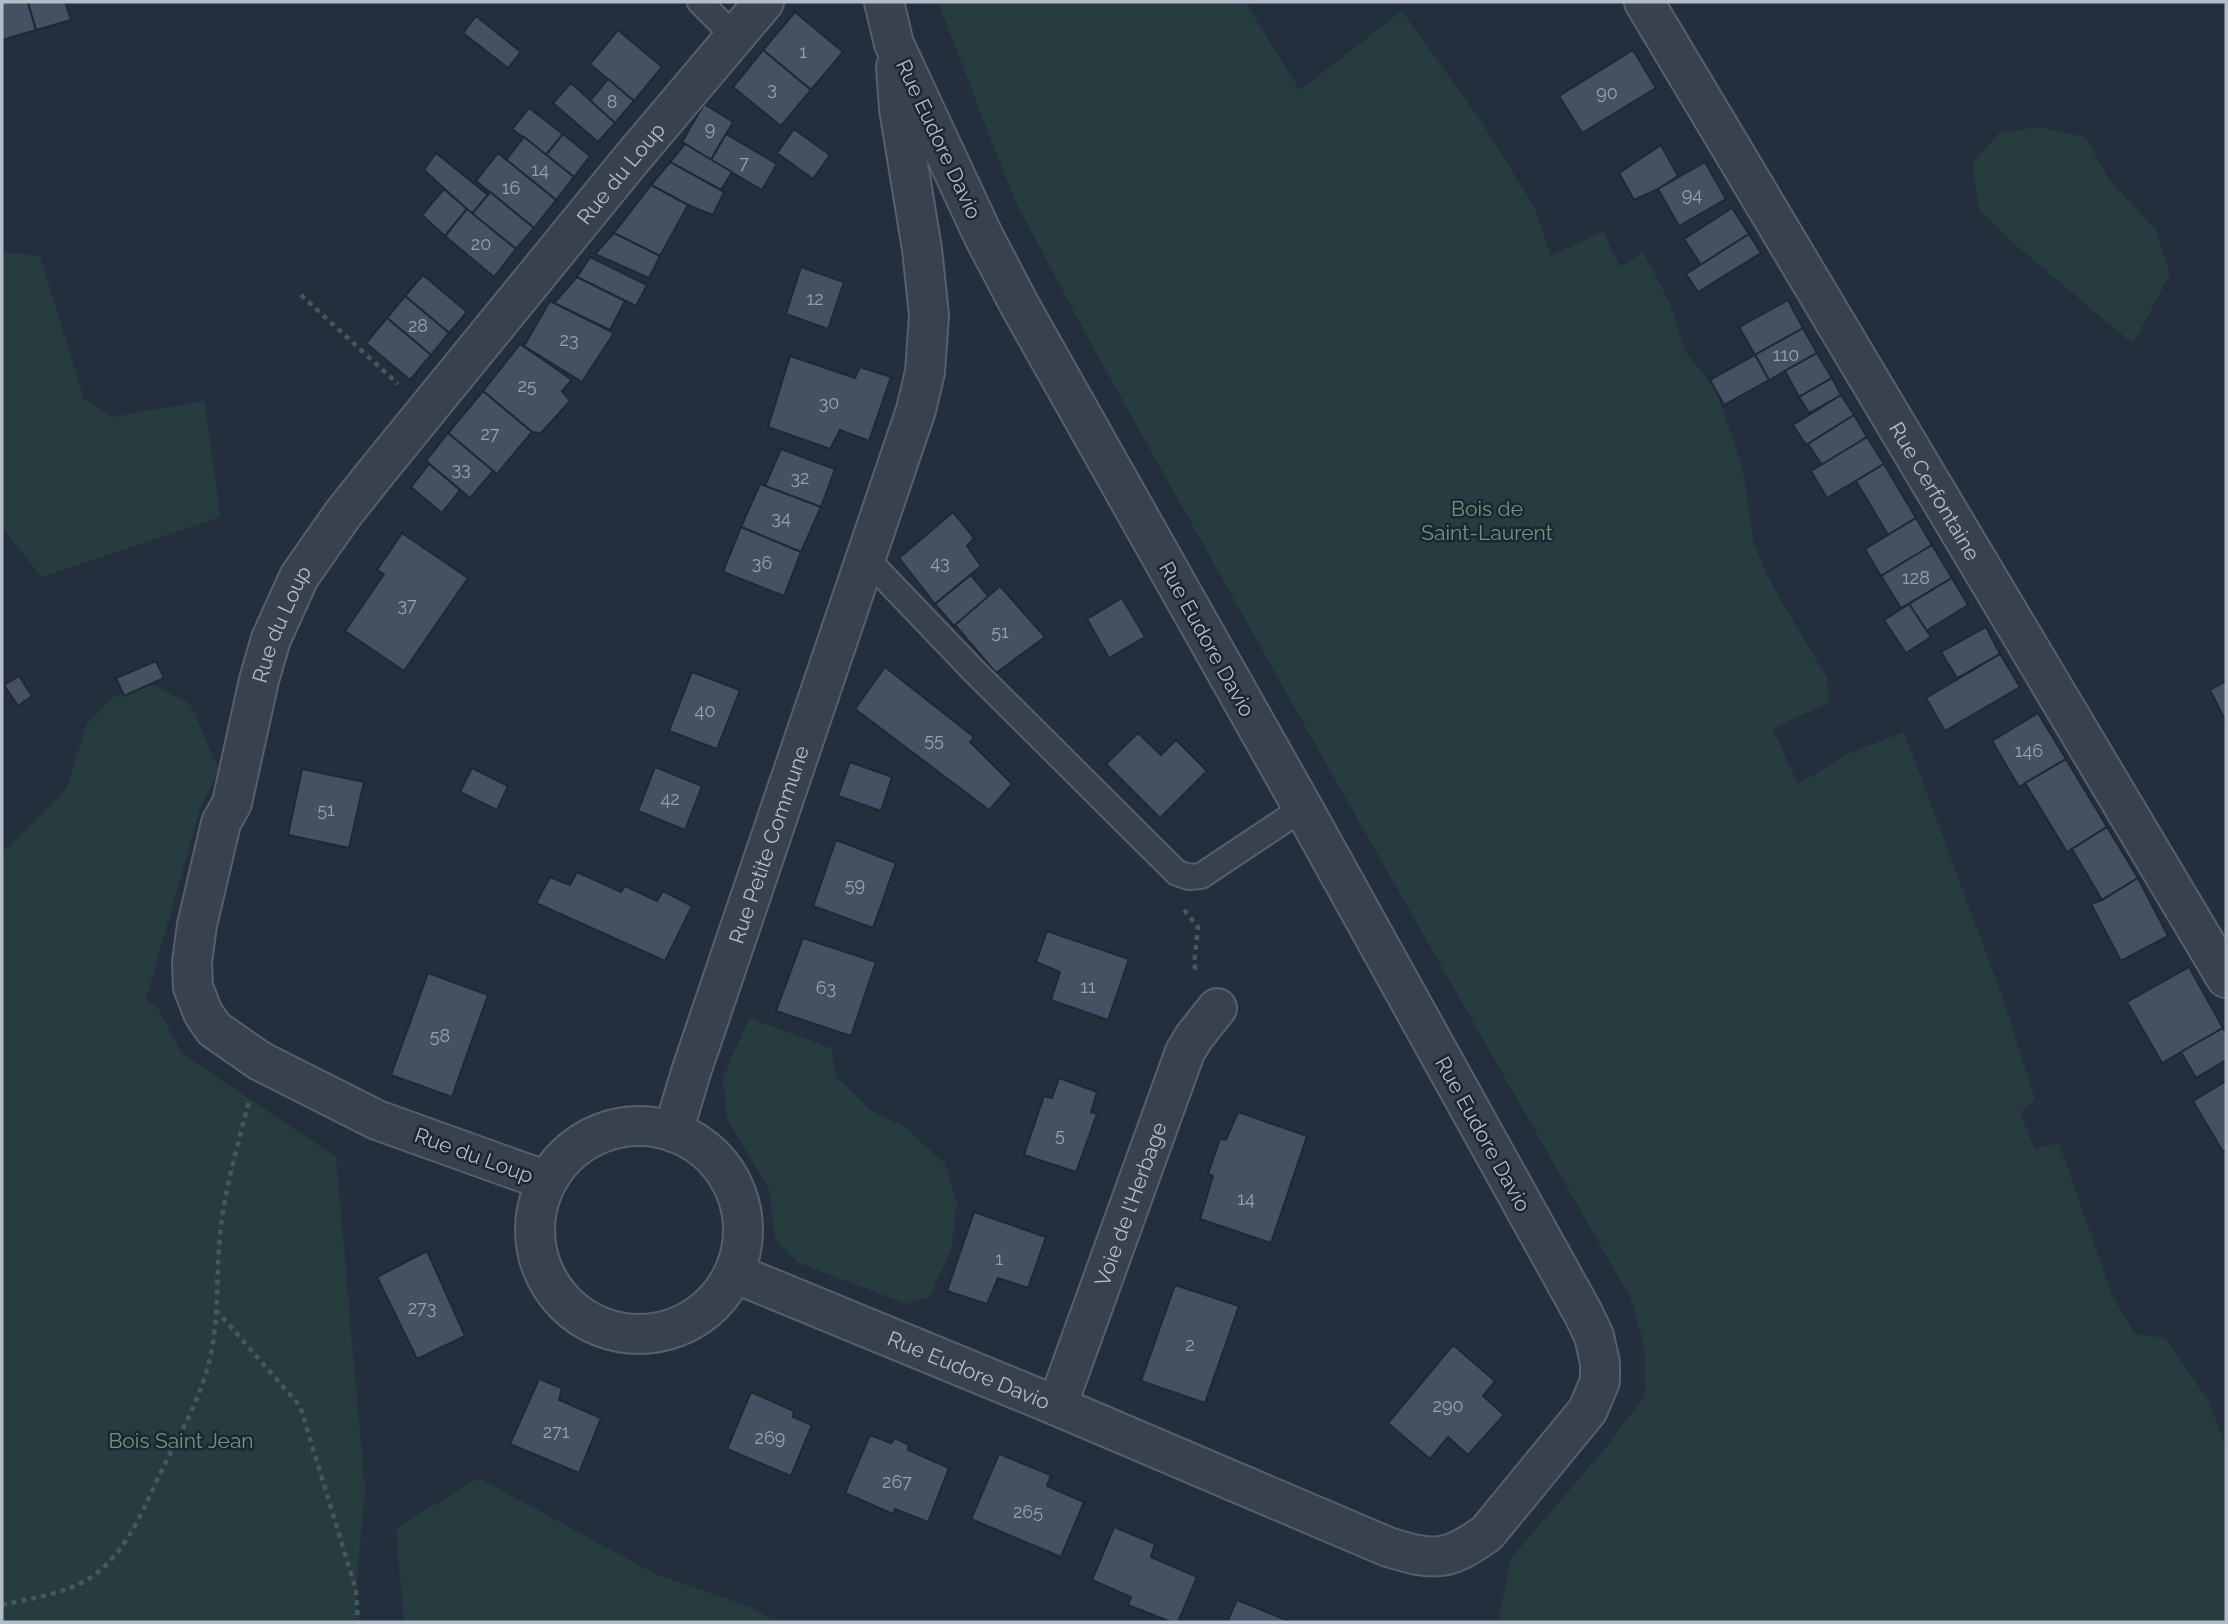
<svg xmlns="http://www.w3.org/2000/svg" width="2228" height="1624" viewBox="0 0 2228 1624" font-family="Raleway,sans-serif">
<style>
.green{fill:#263c3f}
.building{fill:#455162;stroke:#1f2835;stroke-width:2}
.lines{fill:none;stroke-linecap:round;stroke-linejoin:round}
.lane-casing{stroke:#565f6c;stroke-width:28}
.street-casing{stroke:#565f6c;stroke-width:42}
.path{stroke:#44595c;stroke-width:4.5;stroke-dasharray:5 5;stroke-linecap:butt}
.lane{stroke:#38414e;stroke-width:24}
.street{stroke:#38414e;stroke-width:38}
.labels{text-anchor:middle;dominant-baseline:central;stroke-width:5;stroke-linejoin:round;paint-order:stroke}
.number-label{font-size:18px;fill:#98a1af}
.street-label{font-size:21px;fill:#b4bcc9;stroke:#1d2633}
.park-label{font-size:21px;fill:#6b9a76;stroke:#1d2633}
</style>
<rect width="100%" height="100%" fill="#242f3e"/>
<!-- green -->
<g class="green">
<polygon points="938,2 1245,2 1300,90 1402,11 1481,121 1535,208 1551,256 1603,231 1620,267 1643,252 1669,301 1685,351 1717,392 1742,466 1754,544 1771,583 1827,678 1829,702 1773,729 1798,784 1852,752 1904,732 2001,993 2035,1099 2020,1113 2035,1149 2059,1143 2112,1295 2135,1334 2165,1338 2208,1400 2226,1446 2226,1622 1498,1622 1511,1558 1602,1452 1645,1396 1644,1344 1631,1299 1324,760 1095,351 1014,199"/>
<polygon points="2039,127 2085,137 2110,181 2156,230 2170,274 2133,344 2013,243 1979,209 1972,164 1999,133"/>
<polygon points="2,252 40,256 84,399 112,417 205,401 220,517 42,577 2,527"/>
<polygon points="148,683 190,704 219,770 201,806 146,999 158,1008 182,1054 336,1157 365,1491 356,1590 358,1622 2,1622 2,853 66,789 87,724 112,698"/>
<polygon points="749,1018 831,1048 837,1078 872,1111 905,1127 945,1164 957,1203 951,1249 930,1296 907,1304 799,1263 775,1238 769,1189 727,1119 723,1078"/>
<polygon points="479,1478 655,1574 750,1607 775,1622 404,1622 396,1528"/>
</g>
<!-- building -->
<g class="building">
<polygon points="2,2 28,2 36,30 2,40"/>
<polygon points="28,2 65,2 71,20 36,30"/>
<polygon points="795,12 843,52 811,90 763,50"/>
<polygon points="476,16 521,52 508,68 463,33"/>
<polygon points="618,30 662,67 634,101 590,64"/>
<polygon points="763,50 811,90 781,126 733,87"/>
<polygon points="1633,50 1656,88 1582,133 1559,96"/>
<polygon points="608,79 634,101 615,123 590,101"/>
<polygon points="571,83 615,123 598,142 553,103"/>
<polygon points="704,104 733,122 711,160 682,142"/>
<polygon points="529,108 563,134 546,155 512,129"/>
<polygon points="794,129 830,155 813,179 777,153"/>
<polygon points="563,134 590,156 574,177 546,155"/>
<polygon points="726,134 777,164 762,190 711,160"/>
<polygon points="524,137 574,177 556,200 506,160"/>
<polygon points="685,144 732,172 721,190 670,162"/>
<polygon points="1661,145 1678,176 1658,189 1634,200 1619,173"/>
<polygon points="436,153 488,195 472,214 424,170"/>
<polygon points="498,153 556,200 534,228 476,181"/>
<polygon points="670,162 724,192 713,215 688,205 651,185"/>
<polygon points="1705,162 1726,199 1679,226 1658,189"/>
<polygon points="651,185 688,205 660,256 614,233"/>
<polygon points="444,189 467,209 445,236 422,215"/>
<polygon points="490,192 534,228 516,249 472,214"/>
<polygon points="1732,208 1749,234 1701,265 1684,239"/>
<polygon points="467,209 516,249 494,277 445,236"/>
<polygon points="614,233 660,256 649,278 595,254"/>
<polygon points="1749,234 1761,253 1698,292 1686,274"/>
<polygon points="590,257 647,285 636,306 577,277"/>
<polygon points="801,267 844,282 828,329 786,314"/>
<polygon points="423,275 467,312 449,333 405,296"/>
<polygon points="577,277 625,301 610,330 554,303"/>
<polygon points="405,296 449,333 431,355 387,318"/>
<polygon points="1788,300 1803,328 1755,355 1739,327"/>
<polygon points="550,301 614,333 582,382 524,346"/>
<polygon points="387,318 431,355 410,380 366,343"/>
<polygon points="1803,328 1817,353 1769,380 1755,355"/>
<polygon points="520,344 572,380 562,391 570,401 541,433 532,432 483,391"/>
<polygon points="1817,353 1832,378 1799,397 1785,371"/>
<polygon points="1755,355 1769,380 1724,405 1710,380"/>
<polygon points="790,356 855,378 860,367 891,377 869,441 840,430 830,449 768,427"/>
<polygon points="1832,378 1841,395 1809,413 1799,397"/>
<polygon points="483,391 532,432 497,474 448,433"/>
<polygon points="1841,395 1854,415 1806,445 1793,425"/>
<polygon points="1854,415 1867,437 1822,465 1808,444"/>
<polygon points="448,433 493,471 470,498 426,461"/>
<polygon points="1867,437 1884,464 1827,498 1811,471"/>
<polygon points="781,449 835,469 821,507 765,486"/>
<polygon points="429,464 460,490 442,513 411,487"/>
<polygon points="1884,464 1916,518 1888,535 1856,481"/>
<polygon points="760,484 821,507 801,552 741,527"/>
<polygon points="953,512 974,538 967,546 981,566 935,604 899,558"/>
<polygon points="1916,518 1932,545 1881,576 1865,549"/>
<polygon points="741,527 801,552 784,596 723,572"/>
<polygon points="402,533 468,578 404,671 345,631 384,574 377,570"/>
<polygon points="1932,545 1952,578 1901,608 1881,576"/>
<polygon points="971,575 989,597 954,626 935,604"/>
<polygon points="1952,578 1968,605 1926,631 1909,604"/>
<polygon points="1000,586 1045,637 996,673 955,625"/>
<polygon points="1122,598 1145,637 1109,658 1087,619"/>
<polygon points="1909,604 1931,637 1906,653 1884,620"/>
<polygon points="1986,627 2000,654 1957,678 1941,652"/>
<polygon points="2000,654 2020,687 1945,731 1926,698"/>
<polygon points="156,661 164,678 124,696 116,678"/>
<polygon points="885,667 974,737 970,742 1012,784 989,810 855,709"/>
<polygon points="692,672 740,690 717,749 669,731"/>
<polygon points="19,676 32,696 18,706 4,685"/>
<polygon points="2226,681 2226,722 2210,690"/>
<polygon points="2038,713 2066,759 2019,787 1992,741"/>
<polygon points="1138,733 1161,755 1176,740 1207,771 1160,818 1106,764"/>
<polygon points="2066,759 2107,827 2067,852 2025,783"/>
<polygon points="850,762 892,777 881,811 838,796"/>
<polygon points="655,767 702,786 685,830 638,811"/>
<polygon points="472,768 508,786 497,810 460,792"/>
<polygon points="302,769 364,782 349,848 288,835"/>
<polygon points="2107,827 2138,878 2102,900 2072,849"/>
<polygon points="836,840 896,863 873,928 813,906"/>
<polygon points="577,872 621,892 625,886 657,901 663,891 692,906 665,961 536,903 550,877 570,885"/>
<polygon points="2138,878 2168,936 2121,961 2091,904 2102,900"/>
<polygon points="1047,931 1129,959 1108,1020 1051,1000 1060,972 1036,962"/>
<polygon points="803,938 876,962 851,1036 776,1011"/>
<polygon points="2189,967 2223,1028 2162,1063 2127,1002"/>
<polygon points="428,973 488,995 452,1097 391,1075"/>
<polygon points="2223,1028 2226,1033 2226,1060 2196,1078 2181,1052"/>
<polygon points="1059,1078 1097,1092 1091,1112 1097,1114 1076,1172 1024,1155 1044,1096 1052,1098"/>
<polygon points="2226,1081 2226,1150 2223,1152 2193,1101"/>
<polygon points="1238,1112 1307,1136 1271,1243 1200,1219 1213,1176 1208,1174 1220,1139 1226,1140"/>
<polygon points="974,1212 1046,1237 1028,1288 998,1278 987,1304 947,1291"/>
<polygon points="427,1251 465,1336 417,1359 377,1277"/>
<polygon points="1175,1285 1239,1306 1205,1403 1141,1381"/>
<polygon points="1453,1345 1495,1381 1483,1396 1504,1415 1468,1455 1448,1437 1430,1459 1388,1423"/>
<polygon points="539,1379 562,1388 559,1400 601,1418 579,1473 510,1444"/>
<polygon points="751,1392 794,1411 793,1417 812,1425 791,1476 727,1449"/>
<polygon points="870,1435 891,1443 895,1438 909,1445 908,1450 949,1468 928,1522 895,1509 893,1514 845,1493"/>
<polygon points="999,1454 1051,1475 1047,1486 1084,1502 1061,1557 971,1519"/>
<polygon points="1114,1527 1155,1544 1151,1557 1197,1577 1178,1622 1171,1622 1128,1605 1131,1597 1092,1580"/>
<polygon points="1237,1600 1291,1622 1227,1622"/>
</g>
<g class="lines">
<!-- lane casing -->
<g class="lane-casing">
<g id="lane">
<polyline points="700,2 734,36"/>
<polyline points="865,557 973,670 1177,873 1189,877 1201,876 1303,808"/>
</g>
</g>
<!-- street casing -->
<g class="street-casing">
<g id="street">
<path id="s1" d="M1644 2C1839 327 2031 654 2226 978"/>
<circle cx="639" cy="1230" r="104"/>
<path id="s2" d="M673 1132 691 1072 916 410 925 372 929 315 922 249 899 109 896 67"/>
<path id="s3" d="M547 1181 377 1120 260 1061 214 1029 203 1013 193 987 192 962 197 925 221 823 232 803 259 680 271 639 299 577 343 514 378 470 629 162 764 2"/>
<path id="s4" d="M734 1273 1057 1406 1388 1547C1434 1561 1447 1562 1487 1533L1588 1410 1600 1381V1363L1594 1336 1583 1313 1303 808 1019 304 983 235 894 44 884 2"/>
<path id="s5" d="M1057 1406 1185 1052 1194 1037 1217 1008"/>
</g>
</g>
<!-- path -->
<g class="path">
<polyline points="301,295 398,384"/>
<polyline points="1184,910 1198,927 1194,964 1197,973"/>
<polyline points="216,1310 300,1406 356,1590 358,1622"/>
<path d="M2 1605C31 1598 67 1594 93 1576 126 1551 140 1517 157 1480 177 1438 202 1399 211 1353 219 1315 216 1275 220 1236 224 1190 238 1145 249 1101"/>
</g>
<!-- lane -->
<use href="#lane" class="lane"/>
<!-- street -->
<use href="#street" class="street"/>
</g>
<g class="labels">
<!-- number labels -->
<g class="number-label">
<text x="803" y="51">1</text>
<text x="772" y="88">3</text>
<text x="1607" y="92">90</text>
<text x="612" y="101">8</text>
<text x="710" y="128">9</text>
<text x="744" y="162">7</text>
<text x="540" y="169">14</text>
<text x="511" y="187">16</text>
<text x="1692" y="194">94</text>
<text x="481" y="243">20</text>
<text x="815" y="298">12</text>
<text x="418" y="325">28</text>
<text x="569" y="339">23</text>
<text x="1786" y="354">110</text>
<text x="527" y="385">25</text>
<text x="829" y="402">30</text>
<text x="490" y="433">27</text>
<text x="461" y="468">33</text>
<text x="800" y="477">32</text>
<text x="781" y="517">34</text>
<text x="762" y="562">36</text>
<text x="940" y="562">43</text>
<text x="1916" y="577">128</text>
<text x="407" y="604">37</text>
<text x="1000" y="631">51</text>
<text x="705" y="710">40</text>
<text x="934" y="739">55</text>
<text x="2029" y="750">146</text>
<text x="670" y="798">42</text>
<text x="326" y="809">51</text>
<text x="855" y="884">59</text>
<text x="1088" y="986">11</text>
<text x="826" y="987">63</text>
<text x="440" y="1035">58</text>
<text x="1060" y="1134">5</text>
<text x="1246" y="1198">14</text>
<text x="999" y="1258">1</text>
<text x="422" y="1307">273</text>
<text x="1190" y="1344">2</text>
<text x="1448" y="1405">290</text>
<text x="556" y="1431">271</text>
<text x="770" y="1437">269</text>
<text x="897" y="1481">267</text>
<text x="1028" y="1511">265</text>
</g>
<!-- street labels -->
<g class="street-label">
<text transform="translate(939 139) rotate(65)">Rue Eudore Davio</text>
<text stroke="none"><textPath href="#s3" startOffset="1358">Rue du Loup</textPath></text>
<text stroke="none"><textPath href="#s1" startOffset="569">Rue Cerfontaine</textPath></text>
<text stroke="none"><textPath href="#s3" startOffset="791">Rue du Loup</textPath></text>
<text transform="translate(1207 639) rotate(61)">Rue Eudore Davio</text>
<text stroke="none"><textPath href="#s2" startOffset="303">Rue Petite Commune</textPath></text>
<text transform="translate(1483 1134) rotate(61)">Rue Eudore Davio</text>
<text transform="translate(474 1155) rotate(20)">Rue du Loup</text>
<text stroke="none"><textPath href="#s5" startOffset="215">Voie de l'Herbage</textPath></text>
<text stroke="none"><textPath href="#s4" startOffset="254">Rue Eudore Davio</textPath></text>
</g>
<!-- park labels -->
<g class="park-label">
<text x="1487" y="508">Bois de<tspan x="1487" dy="24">Saint-Laurent</tspan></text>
<text x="181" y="1440">Bois Saint Jean</text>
</g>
</g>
<!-- border -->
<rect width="2228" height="1624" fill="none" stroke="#b4bcc9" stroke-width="7"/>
</svg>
